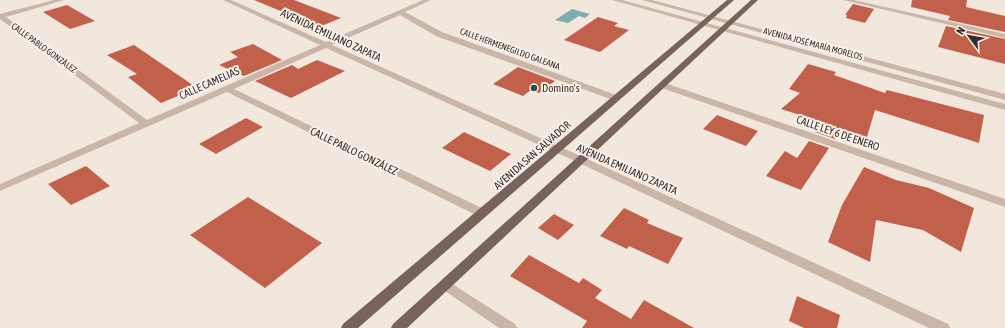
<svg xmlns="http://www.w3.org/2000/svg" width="1005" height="328" viewBox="0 0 1005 328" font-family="'Asap Condensed',sans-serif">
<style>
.water{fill:#7dadac}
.building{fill:#c1604b}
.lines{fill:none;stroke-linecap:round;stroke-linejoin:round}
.minor{fill:#c9b6a9;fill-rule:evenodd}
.tertiary{fill:#c9b6a9;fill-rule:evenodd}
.primary{fill:#78635b;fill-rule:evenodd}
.poi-dot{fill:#205757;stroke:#f9f1e9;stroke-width:1.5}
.labels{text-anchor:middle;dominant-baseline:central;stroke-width:4;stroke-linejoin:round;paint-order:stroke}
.far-street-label{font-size:9px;fill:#372c29;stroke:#f9f1e9}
.street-label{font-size:11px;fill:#372c29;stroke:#f9f1e9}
.poi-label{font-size:11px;fill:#372c29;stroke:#f9f1e9;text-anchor:start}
</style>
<rect width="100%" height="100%" fill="#f1e7dd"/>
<!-- water -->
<polygon class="water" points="572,9 590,14 585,18 579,16 568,23 555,20"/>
<!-- building -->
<g class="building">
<polygon points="254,0 294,0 341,18 319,27"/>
<polygon points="912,0 967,0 966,7 1005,16 1005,32 948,20 950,16 911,7"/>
<polygon points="853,4 874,9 865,23 846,18 847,15 845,15"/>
<polygon points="67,5 95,21 70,29 43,12"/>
<polygon points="598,17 618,23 614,26 629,30 600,52 564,40"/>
<polygon points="946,26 1005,39 1005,64 938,47"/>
<polygon points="253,44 282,60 244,76 219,65 238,57 230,52"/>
<polygon points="134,45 184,79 197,88 161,103 128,77 137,74 107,55"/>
<polygon points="317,60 345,71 291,98 255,81 292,65 298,69"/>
<polygon points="808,64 836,72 834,75 885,93 887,90 984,115 979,143 875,110 866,140 842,129 835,139 815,132 822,122 781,109 800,93 789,89"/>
<polygon points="518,67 539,75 555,81 539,93 531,90 523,96 493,84"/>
<polygon points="717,115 758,131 746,146 703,129"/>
<polygon points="246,118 263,127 216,154 199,144"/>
<polygon points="464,132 511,154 490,171 442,148"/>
<polygon points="809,141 829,148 801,190 766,176 785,151 797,158"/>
<polygon points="86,166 110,186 71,205 48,184"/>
<polygon points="864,167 896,180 929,188 974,208 961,252 923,230 876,220 870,262 828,242 842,205"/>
<polygon points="248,197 322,243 265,288 190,235"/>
<polygon points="624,208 649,220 647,223 683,238 668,264 629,246 627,249 600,236"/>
<polygon points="554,214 574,225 558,240 538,228"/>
<polygon points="529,255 579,283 583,278 602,290 595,298 631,319 644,300 694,328 582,328 587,321 510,276"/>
<polygon points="797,296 840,315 837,328 804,328 789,321"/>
</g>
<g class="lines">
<!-- minor -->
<g class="minor">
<polygon points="54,0 64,0 6,17 147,120 320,45 223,0 231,0 326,42 423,0 431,0 405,12 442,32 619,96 620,98 619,100 613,100 436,36 400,15 332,45 585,158 948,324 950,328 929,328 577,162 326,48 234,89 486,210 488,213 486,216 478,216 227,92 0,191 0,184 139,123 0,19 0,14"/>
<polygon points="843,0 854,0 1005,34 1005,38"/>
<polygon points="659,83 665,83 1005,199 1005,207 659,87 658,85"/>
<polygon points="446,280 515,324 517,328 499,328 442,289 440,285 442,281"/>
</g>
<!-- tertiary -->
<g class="tertiary">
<polygon points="612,0 622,0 1005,104 1005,110"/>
<polygon points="642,0 652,0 1005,94 1005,100"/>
</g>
<!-- primary -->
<g class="primary">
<polygon points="727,0 734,0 358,328 341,328 343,324"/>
<polygon points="751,0 758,0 407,328 391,328 393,324"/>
</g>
</g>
<!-- markers -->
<circle class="poi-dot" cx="534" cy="88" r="4"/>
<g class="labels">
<!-- far-street labels -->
<g class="far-street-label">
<text transform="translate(813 44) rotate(15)">AVENIDA JOSÉ MARÍA MORELOS</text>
<text transform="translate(44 48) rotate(36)">CALLE PABLO GONZÁLEZ</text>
<text transform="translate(510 49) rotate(20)">CALLE HERMENEGILDO GALEANA</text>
</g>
<!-- street labels -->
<g class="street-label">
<text transform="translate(331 35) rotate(25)">AVENIDA EMILIANO ZAPATA</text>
<text transform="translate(209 83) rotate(-24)">CALLE CAMELIAS</text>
<text transform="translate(838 133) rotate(19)">CALLE LEY 6 DE ENERO</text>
<text transform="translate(354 151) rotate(26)">CALLE PABLO GONZÁLEZ</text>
<text transform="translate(532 155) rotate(-41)">AVENIDA SAN SALVADOR</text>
<text transform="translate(627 169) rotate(24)">AVENIDA EMILIANO ZAPATA</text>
</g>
<!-- poi labels -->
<g class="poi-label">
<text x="542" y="88">Domino's</text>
</g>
</g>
<!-- north arrow -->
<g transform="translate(969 36) rotate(302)" stroke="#f9f1e9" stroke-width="3" paint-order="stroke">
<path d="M0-3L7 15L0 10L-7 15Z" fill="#372c29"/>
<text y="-6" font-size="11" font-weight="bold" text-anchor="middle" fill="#372c29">N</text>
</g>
</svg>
